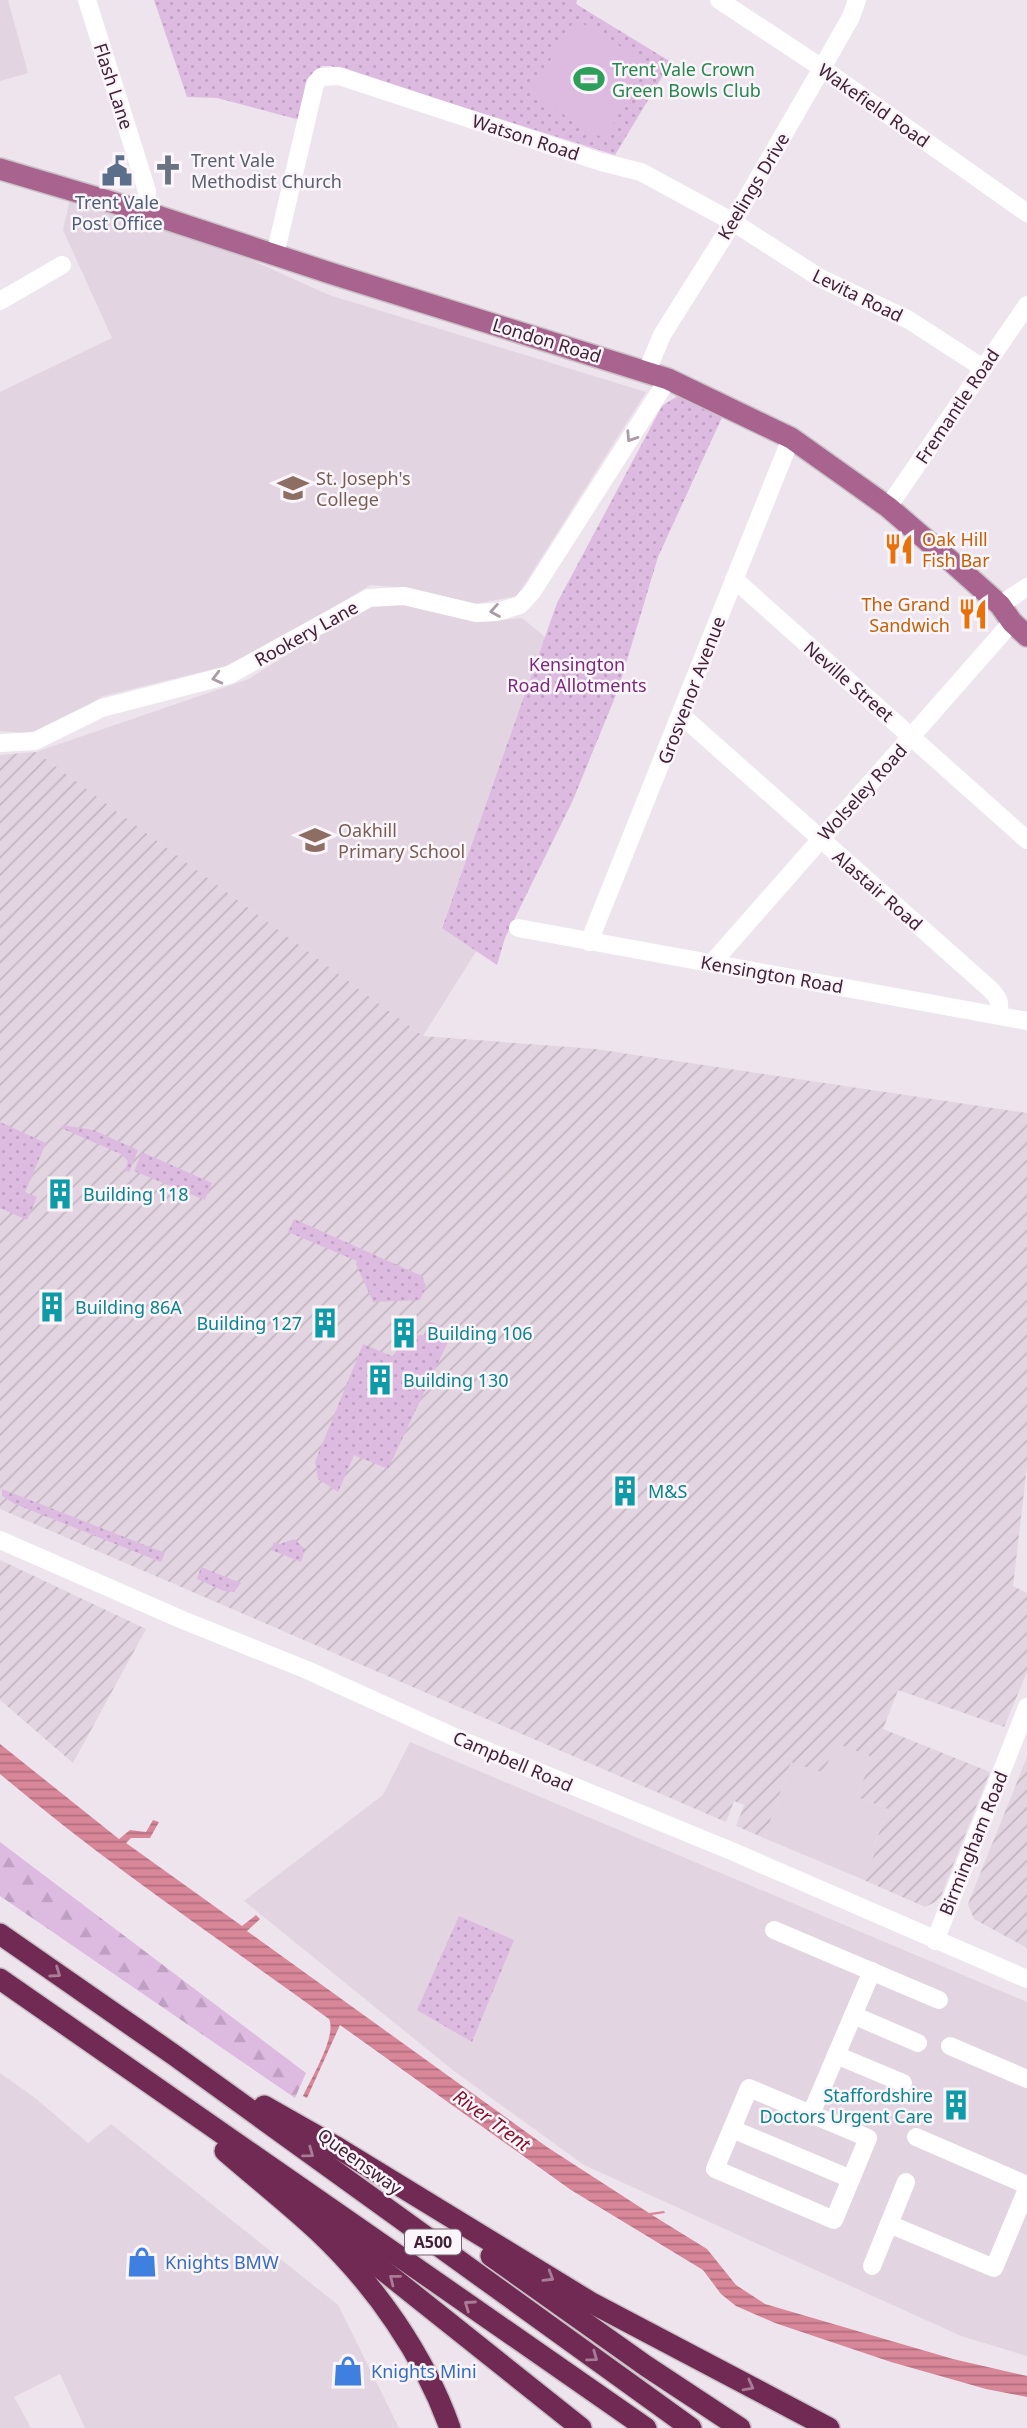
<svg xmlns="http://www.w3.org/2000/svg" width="1027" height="2428" viewBox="0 0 1027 2428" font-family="'Noto Sans',sans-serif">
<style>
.built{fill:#e2d4e0}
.industrial{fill:url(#industrial-furrows)}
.green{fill:url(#green-dots)}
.forest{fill:url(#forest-firs)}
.pitch{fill:#ddbbe1}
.water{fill:url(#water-rules)}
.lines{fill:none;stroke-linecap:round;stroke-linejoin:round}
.major-casing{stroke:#cac1c7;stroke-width:24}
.highway-casing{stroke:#cac1c7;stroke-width:24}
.minor{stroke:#fff;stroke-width:18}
.major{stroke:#a8648f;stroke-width:21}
.highway{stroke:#712a53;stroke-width:21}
.oneway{stroke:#aa9ba5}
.oneway2{stroke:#a87b96}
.labels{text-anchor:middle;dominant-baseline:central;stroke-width:5;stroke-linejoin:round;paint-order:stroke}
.shield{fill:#faf5fa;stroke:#796171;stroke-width:2}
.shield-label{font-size:16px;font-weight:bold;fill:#422136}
.leisure-label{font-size:18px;fill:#27864d;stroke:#faf5fa;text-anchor:start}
.street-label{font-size:18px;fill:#422136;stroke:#faf5fa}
.worship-label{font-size:18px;fill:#5b616d;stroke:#faf5fa;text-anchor:start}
.service-label{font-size:18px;fill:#4e5e75;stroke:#faf5fa}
.education-label{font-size:18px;fill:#785e54;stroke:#faf5fa;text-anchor:start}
.food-label{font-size:18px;fill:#c56008;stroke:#faf5fa;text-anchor:start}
.park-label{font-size:18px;fill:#7c287c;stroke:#faf5fa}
.culture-label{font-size:18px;fill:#0d838f;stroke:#faf5fa;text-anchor:start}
.shop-label{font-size:18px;fill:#366cbe;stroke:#faf5fa;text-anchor:start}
.water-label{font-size:19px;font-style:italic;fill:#83152d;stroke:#faf5fa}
</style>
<defs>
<pattern id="industrial-furrows" width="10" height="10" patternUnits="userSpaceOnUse" patternTransform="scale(1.75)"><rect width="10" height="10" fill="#e2d4e0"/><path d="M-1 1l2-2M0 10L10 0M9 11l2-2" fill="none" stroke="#c3b6c1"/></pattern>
<pattern id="green-dots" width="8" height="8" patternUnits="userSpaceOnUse" patternTransform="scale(1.75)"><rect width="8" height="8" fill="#ddbbe1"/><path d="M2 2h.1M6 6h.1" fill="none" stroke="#bfa0c2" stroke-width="1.8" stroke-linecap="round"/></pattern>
<pattern id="forest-firs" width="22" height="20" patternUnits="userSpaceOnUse" patternTransform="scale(1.75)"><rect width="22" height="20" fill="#ddbbe1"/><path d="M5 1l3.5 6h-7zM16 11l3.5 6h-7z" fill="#bfa0c2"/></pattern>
<pattern id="water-rules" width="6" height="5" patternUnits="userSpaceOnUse" patternTransform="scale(1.75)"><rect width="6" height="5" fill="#d88799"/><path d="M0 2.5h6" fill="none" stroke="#b16e7e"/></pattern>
</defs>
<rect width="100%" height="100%" fill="#eee4ed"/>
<!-- built -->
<g class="built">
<polygon points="0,0 8,0 28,73 0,81"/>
<polygon points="70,199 236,253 329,295 646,392 517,596 475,604 410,588 370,585 281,640 230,665 103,696 50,729 25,733 0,731 0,392 112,338 63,230"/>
<polygon points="396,603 480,622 522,618 545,637 442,927 477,950 423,1036 36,752 249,679 365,605"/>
<polygon points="410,1742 1027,2002 1027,2356 961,2336 584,2165 454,2071 244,1901 383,1795"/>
<polygon points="835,1743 872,1757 857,1797 888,1809 874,1845 878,1847 864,1880 764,1838 791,1762"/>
<polygon points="0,2073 35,2098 88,2143 111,2124 338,2305 399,2428 85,2428 60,2374 14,2397 31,2428 0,2428"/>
</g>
<!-- industrial -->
<g class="industrial">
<polygon points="36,752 423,1036 595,1049 1027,1113 1027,1466 1013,1586 1027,1593 1027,1672 1004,1727 898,1690 883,1729 990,1772 946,1883 941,1896 935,1902 925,1907 864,1880 877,1848 874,1846 888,1809 857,1797 872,1757 835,1743 824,1773 791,1762 764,1838 736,1826 744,1805 734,1801 726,1822 0,1509 0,755"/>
<polygon points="0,1560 146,1629 73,1763 0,1700"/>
<polygon points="1027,1757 1027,1948 974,1919 968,1904"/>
</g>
<!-- green -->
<g class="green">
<polygon points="154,0 577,0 576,4 671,62 615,155 331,66 322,66 309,77 300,120 217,98 187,97"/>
<polygon points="679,395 724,413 658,557 618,690 573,800 505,938 497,965 442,928 557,603 662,406"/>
<polygon points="0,1122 46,1143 25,1192 37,1197 27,1220 0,1208"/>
<polygon points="63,1125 93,1130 138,1150 129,1172 125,1170 128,1161 121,1154 61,1128"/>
<polygon points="142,1152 212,1183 205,1200 134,1171"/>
<polygon points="294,1219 422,1276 426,1286 420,1300 373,1302 356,1264 357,1261 288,1232"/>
<path d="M429 1321C440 1325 449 1330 447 1344L388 1469 354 1455 338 1492 318 1479 315 1462 363 1344 394 1357 401 1339 406 1341 409 1336 424 1335Z"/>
<polygon points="2,1489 165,1553 161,1562 15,1504 2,1496"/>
<polygon points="294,1539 305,1549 301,1562 271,1550 274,1542 280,1544"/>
<polygon points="201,1567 241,1583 234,1592 224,1591 197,1579"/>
<polygon points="459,1916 514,1940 472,2042 417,2010"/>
</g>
<!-- forest -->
<polygon class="forest" points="0,1842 306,2073 295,2098 0,1896"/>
<!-- pitch -->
<polygon class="pitch" points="575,19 649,64 604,139 530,94"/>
<!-- water -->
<path class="water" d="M0 1744 119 1839 130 1830 146 1832 153 1820 159 1822 150 1838H131L126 1843 242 1926 256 1915 260 1919 247 1931 547 2147 649 2213 664 2211 665 2213 652 2215 707 2249 736 2285 765 2304 953 2359 1027 2376V2397L986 2389 891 2362 775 2323 736 2306 721 2294 703 2270 571 2190 340 2025 307 2098 303 2096C311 2079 337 2036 329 2019 219 1939 104 1862 0 1774Z"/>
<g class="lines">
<!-- major casing -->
<g class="major-casing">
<polyline id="major" points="0,169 145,212 333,274 668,379 791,438 853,482 888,507 953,563 1000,605 1012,622 1027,636"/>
</g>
<!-- highway casing -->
<g class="highway-casing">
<g id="highway">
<polyline points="0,1934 174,2055 691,2428"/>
<polyline points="0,1979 646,2428"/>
<polyline points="264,2106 338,2148 590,2302 829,2428"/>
<path d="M225 2151C256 2178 289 2204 319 2232 375 2285 424 2355 450 2428"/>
<polyline points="300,2204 581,2428"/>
<polyline points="491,2256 646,2366 740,2428"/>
</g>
</g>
<!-- minor -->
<g class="minor">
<polyline points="87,0 147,191 145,212"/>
<polyline points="719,0 822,68 1027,213"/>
<polyline points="275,255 315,84 321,77 339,76 601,162 641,172 733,222 820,278 909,320 983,368"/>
<polyline points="0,301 62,265"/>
<polyline points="647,371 662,335 733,222 822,68 851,17 857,0"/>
<polyline points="888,507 1027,305"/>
<polyline points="734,579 1027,840"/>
<polyline points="1000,605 1027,587"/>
<path d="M681 715 990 989C999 998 1001 1003 998 1015"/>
<polyline points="0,743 35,741 102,708 229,675 369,598 404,596 476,613 497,612 520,605 532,592 668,379"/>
<polyline points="518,928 1027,1021"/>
<polyline points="589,942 791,438"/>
<polyline points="712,963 1012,622"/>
<polyline points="0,1540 178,1618 307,1670 461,1740 729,1850 1027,1979"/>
<polyline points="774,1930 939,2000"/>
<polyline points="935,1941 1027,1707"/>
<polyline points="853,2015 918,2043"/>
<polyline points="950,2046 1027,2079"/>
<polyline points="836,2055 903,2083"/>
<polygon points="749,2088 868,2138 834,2220 715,2169"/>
<polyline points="811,2114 872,1971"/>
<polyline points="732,2129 851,2179"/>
<polyline points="916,2137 1027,2185"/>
<polyline points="889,2224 994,2268 1027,2189"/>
<polyline points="872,2266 906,2182"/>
</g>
<!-- major -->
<use href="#major" class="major"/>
<!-- highway -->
<use href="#highway" class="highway"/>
</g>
<!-- one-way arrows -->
<defs><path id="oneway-chevron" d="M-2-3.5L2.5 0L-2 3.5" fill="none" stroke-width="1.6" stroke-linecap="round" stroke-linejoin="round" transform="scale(1.75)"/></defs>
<g class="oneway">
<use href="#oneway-chevron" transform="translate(631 437) rotate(123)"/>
<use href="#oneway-chevron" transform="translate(495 611) rotate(170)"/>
<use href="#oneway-chevron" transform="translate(217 678) rotate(166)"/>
</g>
<g class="oneway2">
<use href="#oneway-chevron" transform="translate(56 1973) rotate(35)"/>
<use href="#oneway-chevron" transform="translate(309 2153) rotate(36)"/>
<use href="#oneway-chevron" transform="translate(549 2277) rotate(31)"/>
<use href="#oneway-chevron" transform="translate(394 2279) rotate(-142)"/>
<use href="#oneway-chevron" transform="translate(469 2305) rotate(-145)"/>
<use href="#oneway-chevron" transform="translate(593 2357) rotate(36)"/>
<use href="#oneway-chevron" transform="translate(749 2386) rotate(28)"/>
</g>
<!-- icons -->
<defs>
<g id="stadium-bare" transform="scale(2.415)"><path d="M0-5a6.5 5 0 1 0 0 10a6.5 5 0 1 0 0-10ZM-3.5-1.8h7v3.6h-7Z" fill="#2e9e5b" stroke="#faf5fa" stroke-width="2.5" paint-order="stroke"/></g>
<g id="church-bare" transform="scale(2.415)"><path d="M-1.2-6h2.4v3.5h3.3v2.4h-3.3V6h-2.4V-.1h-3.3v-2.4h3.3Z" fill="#6b7280" stroke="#faf5fa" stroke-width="2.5" paint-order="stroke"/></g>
<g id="civic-bare" transform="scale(2.415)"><path d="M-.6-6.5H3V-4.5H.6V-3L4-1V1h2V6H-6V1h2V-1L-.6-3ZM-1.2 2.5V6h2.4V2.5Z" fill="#5c6f8a" stroke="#faf5fa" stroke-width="2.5" paint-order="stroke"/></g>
<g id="school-bare" transform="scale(2.415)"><path d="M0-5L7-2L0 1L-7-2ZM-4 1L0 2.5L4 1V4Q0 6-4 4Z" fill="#8d6e63" stroke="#faf5fa" stroke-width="2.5" paint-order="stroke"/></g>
<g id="restaurant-bare" transform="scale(2.415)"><path d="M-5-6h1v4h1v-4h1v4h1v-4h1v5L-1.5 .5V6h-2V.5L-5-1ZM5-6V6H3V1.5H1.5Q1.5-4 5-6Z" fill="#e8710a" stroke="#faf5fa" stroke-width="2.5" paint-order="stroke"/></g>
<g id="building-bare" transform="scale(2.415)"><path d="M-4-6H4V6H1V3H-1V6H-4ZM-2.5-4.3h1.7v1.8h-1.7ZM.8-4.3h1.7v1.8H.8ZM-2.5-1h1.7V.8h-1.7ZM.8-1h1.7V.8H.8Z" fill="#0f9aa8" stroke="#faf5fa" stroke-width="2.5" paint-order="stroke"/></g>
<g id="shop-bare" transform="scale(2.415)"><path d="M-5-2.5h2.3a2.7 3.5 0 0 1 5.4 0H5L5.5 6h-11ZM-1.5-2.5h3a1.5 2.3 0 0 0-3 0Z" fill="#3f7fe0" stroke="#faf5fa" stroke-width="2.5" paint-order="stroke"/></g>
</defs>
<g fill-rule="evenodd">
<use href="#stadium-bare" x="589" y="79"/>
<use href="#church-bare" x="168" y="170"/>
<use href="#civic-bare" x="117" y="171"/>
<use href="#school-bare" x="293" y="488"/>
<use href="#restaurant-bare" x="899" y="549"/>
<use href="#restaurant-bare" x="973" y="614"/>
<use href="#school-bare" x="315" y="840"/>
<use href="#building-bare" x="60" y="1194"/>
<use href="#building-bare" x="52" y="1307"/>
<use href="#building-bare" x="325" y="1323"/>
<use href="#building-bare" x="404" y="1333"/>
<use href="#building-bare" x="380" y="1380"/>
<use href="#building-bare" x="625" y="1491"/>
<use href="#building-bare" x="956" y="2105"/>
<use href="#shop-bare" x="142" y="2262"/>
<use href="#shop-bare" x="348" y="2371"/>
</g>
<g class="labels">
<!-- shield labels -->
<rect class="shield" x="405" y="2229.5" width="56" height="25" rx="5"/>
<g class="shield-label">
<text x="433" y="2242">A500</text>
</g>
<!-- leisure labels -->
<g class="leisure-label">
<text x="612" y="69">Trent Vale Crown<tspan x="612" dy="21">Green Bowls Club</tspan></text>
</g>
<!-- street labels -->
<g class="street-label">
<text transform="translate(114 86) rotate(72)">Flash Lane</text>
<text transform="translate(874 105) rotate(35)">Wakefield Road</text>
<text transform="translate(526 137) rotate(18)">Watson Road</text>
<text transform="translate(753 186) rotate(-59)">Keelings Drive</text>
<text transform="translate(858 295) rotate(26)">Levita Road</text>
<text transform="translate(547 340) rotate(17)">London Road</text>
<text transform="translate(957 406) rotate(-56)">Fremantle Road</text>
<text transform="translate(306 633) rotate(-29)">Rookery Lane</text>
<text transform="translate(849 681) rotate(41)">Neville Street</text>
<text transform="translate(691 690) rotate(-69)">Grosvenor Avenue</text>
<text transform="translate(862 792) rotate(-48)">Wolseley Road</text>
<text transform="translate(878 890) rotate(41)">Alastair Road</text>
<text transform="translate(772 974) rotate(10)">Kensington Road</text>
<text transform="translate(513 1761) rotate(23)">Campbell Road</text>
<text transform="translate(973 1843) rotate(-68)">Birmingham Road</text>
<text transform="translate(360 2161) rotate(36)">Queensway</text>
</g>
<!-- worship labels -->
<g class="worship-label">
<text x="191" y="160">Trent Vale<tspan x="191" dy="21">Methodist Church</tspan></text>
</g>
<!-- service labels -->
<g class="service-label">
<text x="117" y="202">Trent Vale<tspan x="117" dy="21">Post Office</tspan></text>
</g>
<!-- education labels -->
<g class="education-label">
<text x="316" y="478">St. Joseph's<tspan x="316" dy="21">College</tspan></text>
<text x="338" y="830">Oakhill<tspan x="338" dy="21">Primary School</tspan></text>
</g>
<!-- food labels -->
<g class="food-label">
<text x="922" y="539">Oak Hill<tspan x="922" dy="21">Fish Bar</tspan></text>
<text x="950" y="604" text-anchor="end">The Grand<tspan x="950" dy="21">Sandwich</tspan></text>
</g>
<!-- park labels -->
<g class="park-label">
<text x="577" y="664">Kensington<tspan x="577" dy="21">Road Allotments</tspan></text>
</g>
<!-- culture labels -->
<g class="culture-label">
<text x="83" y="1194">Building 118</text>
<text x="75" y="1307">Building 86A</text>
<text x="302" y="1323" text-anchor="end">Building 127</text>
<text x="427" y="1333">Building 106</text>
<text x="403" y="1380">Building 130</text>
<text x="648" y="1491">M&amp;S</text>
<text x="933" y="2095" text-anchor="end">Staffordshire<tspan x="933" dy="21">Doctors Urgent Care</tspan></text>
</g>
<!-- shop labels -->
<g class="shop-label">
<text x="165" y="2262">Knights BMW</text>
<text x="371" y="2371">Knights Mini</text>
</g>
<!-- water labels -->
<g class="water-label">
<text transform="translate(492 2120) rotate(36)">River Trent</text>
</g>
</g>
</svg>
